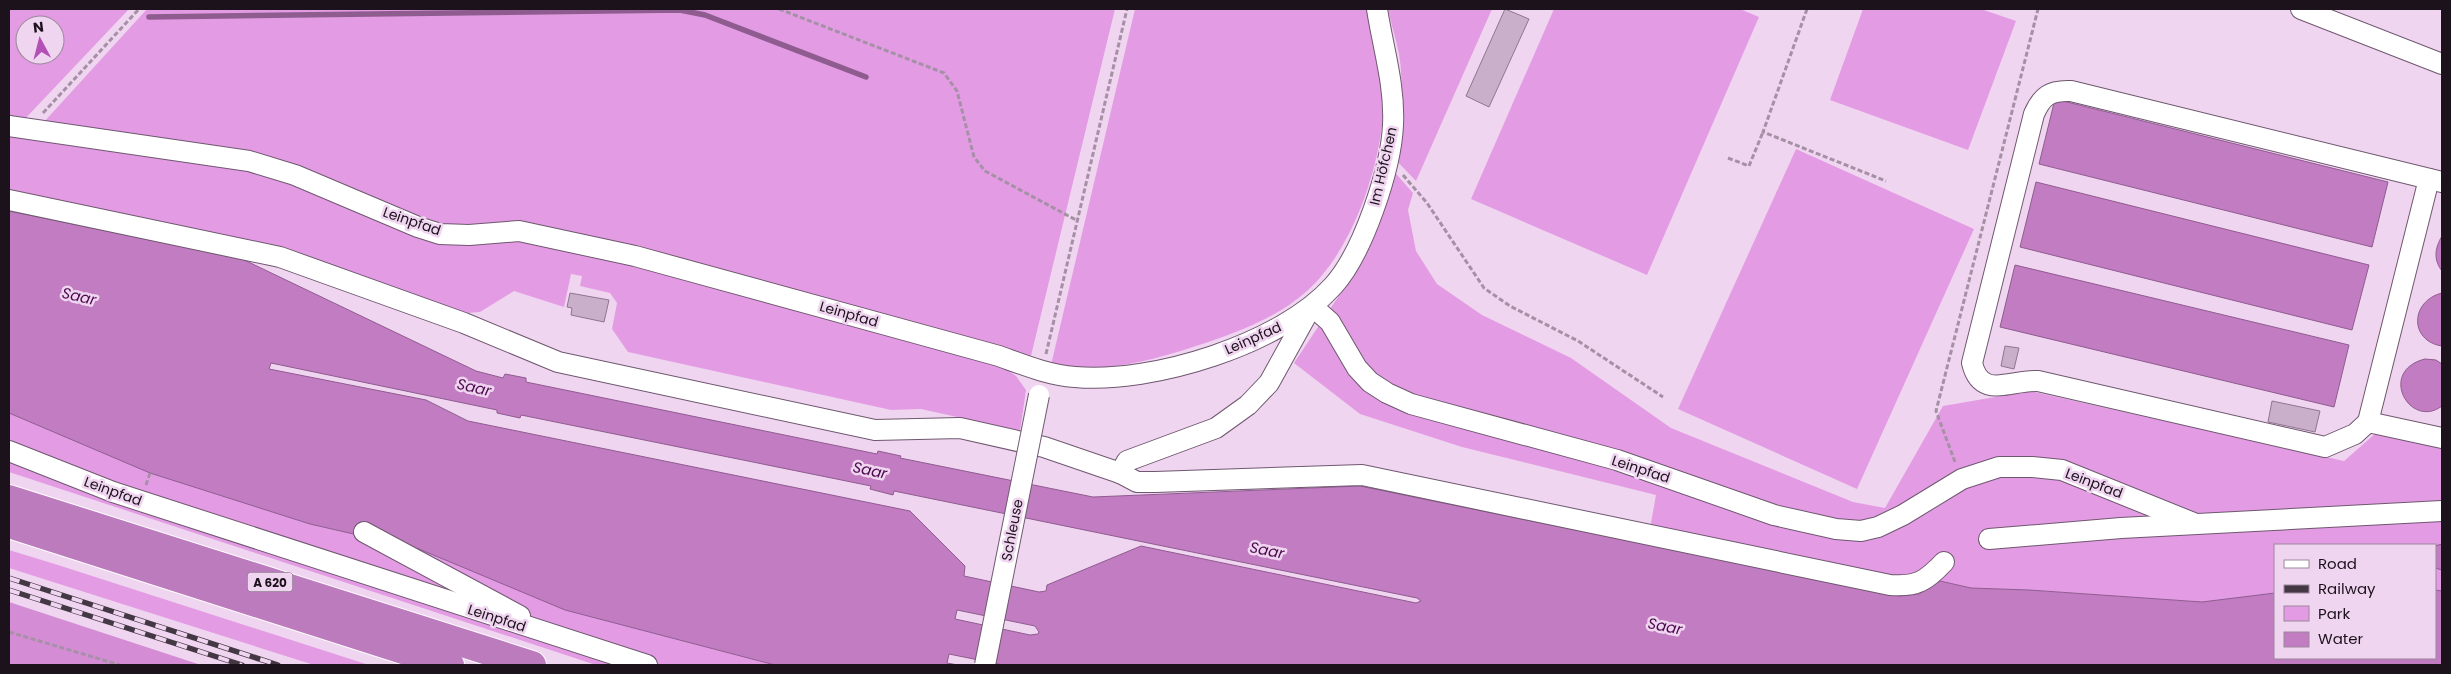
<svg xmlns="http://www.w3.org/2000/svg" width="2451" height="674" viewBox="0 0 2451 674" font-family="Poppins,sans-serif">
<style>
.green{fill:#e39ce4;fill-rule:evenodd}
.forest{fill:#d48dd5}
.water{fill:#c17cc2;stroke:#8f5c90;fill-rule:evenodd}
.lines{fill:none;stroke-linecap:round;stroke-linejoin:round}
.stream{stroke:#8f5c90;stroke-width:5.5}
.building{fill:#caafca;stroke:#8f768f}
.minor-casing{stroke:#6f586f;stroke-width:22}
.highway-casing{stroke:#fff;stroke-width:30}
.path{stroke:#a590a5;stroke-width:3;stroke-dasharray:5 2.5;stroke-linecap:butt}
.minor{stroke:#fff;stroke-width:20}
.highway{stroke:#bc7bbd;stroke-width:28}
.rail-casing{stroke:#453845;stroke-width:5.5}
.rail{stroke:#f0d5f0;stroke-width:4;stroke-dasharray:11;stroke-linecap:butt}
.minor-bridge-casing{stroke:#6f586f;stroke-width:22;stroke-linecap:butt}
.minor-bridge{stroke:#fff;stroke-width:20}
.labels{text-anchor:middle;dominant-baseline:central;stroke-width:5;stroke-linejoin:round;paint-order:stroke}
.shield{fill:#f0d5f0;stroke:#5b4c5b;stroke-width:1}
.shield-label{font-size:12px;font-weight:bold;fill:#1b121b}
.street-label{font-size:14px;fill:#1b121b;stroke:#f0d5f0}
.water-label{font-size:15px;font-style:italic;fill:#4a094d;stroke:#f0d5f0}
</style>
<rect width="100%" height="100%" fill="#f0d5f0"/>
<!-- green -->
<g class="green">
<path d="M9 9H129L22 122 9 119ZM25 25H55V55H25Z"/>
<polygon points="147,9 1115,9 1030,360 737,276 470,227 440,225 297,169 43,123"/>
<path d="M1135 9H1369C1374 33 1384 71 1384 95 1384 158 1355 248 1307 291 1277 318 1234 334 1196 346 1148 362 1101 374 1051 365Z"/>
<path d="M1388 9H1492L1416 181 1393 157C1399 123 1405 88 1399 54 1396 39 1391 24 1388 9Z"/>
<polygon points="1554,9 1740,9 1759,17 1647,275 1471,199"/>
<polygon points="1863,9 1981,9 2016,21 1968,150 1830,100"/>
<polygon points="9,131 248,168 294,181 437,240 517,237 643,265 997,363 1016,376 1026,390 1020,431 921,409 891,410 628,352 612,329 617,303 610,293 580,286 582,276 571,274 564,307 514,291 480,312 467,313 276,246 9,193"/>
<polygon points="1796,149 1974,229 1857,489 1678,409"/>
<polygon points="1391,168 1413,193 1408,210 1416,251 1437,284 1482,315 1571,358 1671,428 1853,502 1885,508 1943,406 2030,391 2344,461 2376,433 2442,449 2442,591 2435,590 2435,545 2275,545 2275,593 2202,602 2029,590 1971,588 1940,581 1919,594 1899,596 1647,545 1656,495 1462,447 1360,414 1294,363 1366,255"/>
<polygon points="9,413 150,473 310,524 419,549 565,610 775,665 596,665 9,472"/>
<polygon points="9,550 58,565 369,665 314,665 9,568"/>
</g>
<!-- forest -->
<polygon class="forest" points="9,602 201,665 9,665"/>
<!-- water -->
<g class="water">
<polygon points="2055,99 2388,182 2372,247 2039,164"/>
<polygon points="2036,182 2369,265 2352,330 2020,247"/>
<path d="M9 211 240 258 476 371 503 378 505 374 526 378V382L877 454 878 451 901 456 900 458 1093 497 1360 486 1899 596 1919 594 1940 581 1971 588 2029 590 2202 602 2275 593V658H2435V590L2442 591V665H1003L949 654 947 663 958 665H775L565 610 419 549 310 524 150 473 9 413ZM271 363 497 410V413L520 418 521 415 871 486 870 489 893 495 894 491 1417 598 1421 601 1416 603 1141 546 1047 585 1046 591 1039 592 964 576 965 566 910 511 468 421 426 400 269 369ZM957 610 1035 626 1039 632 1038 634 1030 635 955 619Z"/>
<path d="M2442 236V271C2433 259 2435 248 2442 236Z"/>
<polygon points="2015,265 2349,345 2334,407 2000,327"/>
<path d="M2442 293V346C2409 341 2410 301 2442 293Z"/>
<path d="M2425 359 2436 360 2442 364V406C2410 430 2377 371 2425 359Z"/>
<polygon points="2442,544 2442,570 2435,568 2435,546"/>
</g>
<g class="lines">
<!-- stream -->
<polyline class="stream" points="149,17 680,10 705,15 866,77"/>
</g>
<!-- building -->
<g class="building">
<polygon points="1505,9 1529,19 1489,107 1466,96"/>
<polygon points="570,293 609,300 604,322 571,315 572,308 567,307"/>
<polygon points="2005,346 2019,348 2014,369 2001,366"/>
<polygon points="2272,401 2320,411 2315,432 2268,422"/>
</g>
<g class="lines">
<!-- minor casing -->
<g class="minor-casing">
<g id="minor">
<polyline points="2301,9 2442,64"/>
<path d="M9 126 249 161 295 175 418 227 440 234 469 235 519 231 635 256 999 356C1024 365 1048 375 1075 377 1152 384 1281 344 1333 286 1363 253 1391 169 1393 125 1395 85 1383 48 1377 9"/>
<path d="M2442 182 2071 91C2050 90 2042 96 2034 114L1972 363C1981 400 2009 380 2038 381L2325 447 2355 434 2368 422 2442 438"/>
<polyline points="9,200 280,257 464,323 558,362 875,430 960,428 1044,447 1120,473"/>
<polyline points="1312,306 1330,322 1357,368 1370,382 1387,393 1411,404 1617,460 1774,515 1836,529 1861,531 1878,527 1903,515 1962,479 1999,467 2032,467 2062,470 2196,524"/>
<path d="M1310 309 1269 383 1248 405 1216 428 1127 461 1120 473 1137 482H1155L1362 475 1890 585C1917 587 1926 581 1944 562"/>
<polyline points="2368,422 2429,179"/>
<polyline points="9,451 113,492 647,665"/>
<polyline points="364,532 520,616"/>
<polyline points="1989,539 2121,528 2442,511"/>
</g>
</g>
<!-- highway casing -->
<g class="highway-casing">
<g id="highway">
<polyline points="9,499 532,665"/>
<polyline points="9,524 450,665"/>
</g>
</g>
<!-- path -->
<g class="path">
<polyline points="779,9 944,73 957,91 974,157 985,171 1076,220"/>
<polyline points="1807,9 1763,132 1886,181"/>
<polyline points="43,113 139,9"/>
<polyline points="1728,158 1749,166 1763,132"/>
<polyline points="1403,175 1427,203 1484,288 1510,306 1578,341 1663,397"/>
<polyline points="1046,354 1127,9"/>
<polyline points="1955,462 1936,411 2038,9"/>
<polyline points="146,485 150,473"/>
<polyline points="9,632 120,665"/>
</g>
<!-- minor -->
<use href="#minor" class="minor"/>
<!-- highway -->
<use href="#highway" class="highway"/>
<!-- rail casing -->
<g class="rail-casing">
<g id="rail">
<polyline points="9,578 278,665"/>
<polyline points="9,590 242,665"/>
</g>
</g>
<!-- rail -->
<use href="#rail" class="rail"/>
<!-- minor-bridge casing -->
<g class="minor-bridge-casing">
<polyline id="minor-bridge" points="985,665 1039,395"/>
</g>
<!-- minor-bridge -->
<use href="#minor-bridge" class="minor-bridge"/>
</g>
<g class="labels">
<!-- shield labels -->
<rect class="shield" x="247.5" y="572.5" width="45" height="19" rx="4"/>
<g class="shield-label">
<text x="270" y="582">A 620</text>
</g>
<!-- street labels -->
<g class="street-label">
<text transform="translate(1383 166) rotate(-77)">Im Höfchen</text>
<text transform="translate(412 221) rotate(19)">Leinpfad</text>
<text transform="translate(849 314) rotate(16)">Leinpfad</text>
<text transform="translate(1253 338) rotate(-24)">Leinpfad</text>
<text transform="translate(1641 469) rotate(18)">Leinpfad</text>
<text transform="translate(2094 483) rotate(21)">Leinpfad</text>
<text transform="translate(113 491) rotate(20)">Leinpfad</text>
<text transform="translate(1012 530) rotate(-79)">Schleuse</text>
<text transform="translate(497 618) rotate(18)">Leinpfad</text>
</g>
<!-- water labels -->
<g class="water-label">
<text transform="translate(79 296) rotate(13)">Saar</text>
<text transform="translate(474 387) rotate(13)">Saar</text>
<text transform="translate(870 470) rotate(12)">Saar</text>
<text transform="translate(1267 550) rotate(11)">Saar</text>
<text transform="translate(1665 626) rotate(11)">Saar</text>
</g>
</g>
<!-- border -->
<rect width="2451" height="674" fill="none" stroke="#1b121b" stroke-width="20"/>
<!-- legend -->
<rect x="2274" y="544" width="162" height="115" fill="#f0d5f0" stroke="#9b879b"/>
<rect x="2284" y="560" width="25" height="8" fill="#ffffff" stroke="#9b879b"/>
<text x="2318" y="569" font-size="15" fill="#1b121b">Road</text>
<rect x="2284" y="585" width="25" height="8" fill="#453845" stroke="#9b879b"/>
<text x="2318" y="594" font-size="15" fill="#1b121b">Railway</text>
<rect x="2284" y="606" width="25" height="15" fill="#e39ce4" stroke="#9b879b"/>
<text x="2318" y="619" font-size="15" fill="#1b121b">Park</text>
<rect x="2284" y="632" width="25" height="15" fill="#c17cc2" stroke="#9b879b"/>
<text x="2318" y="644" font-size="15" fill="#1b121b">Water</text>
<!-- north arrow -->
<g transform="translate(40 40) rotate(353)"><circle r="24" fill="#f0d5f0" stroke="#9b879b"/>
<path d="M0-4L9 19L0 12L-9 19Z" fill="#b451b7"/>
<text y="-8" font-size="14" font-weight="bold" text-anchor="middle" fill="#1b121b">N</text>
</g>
</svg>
